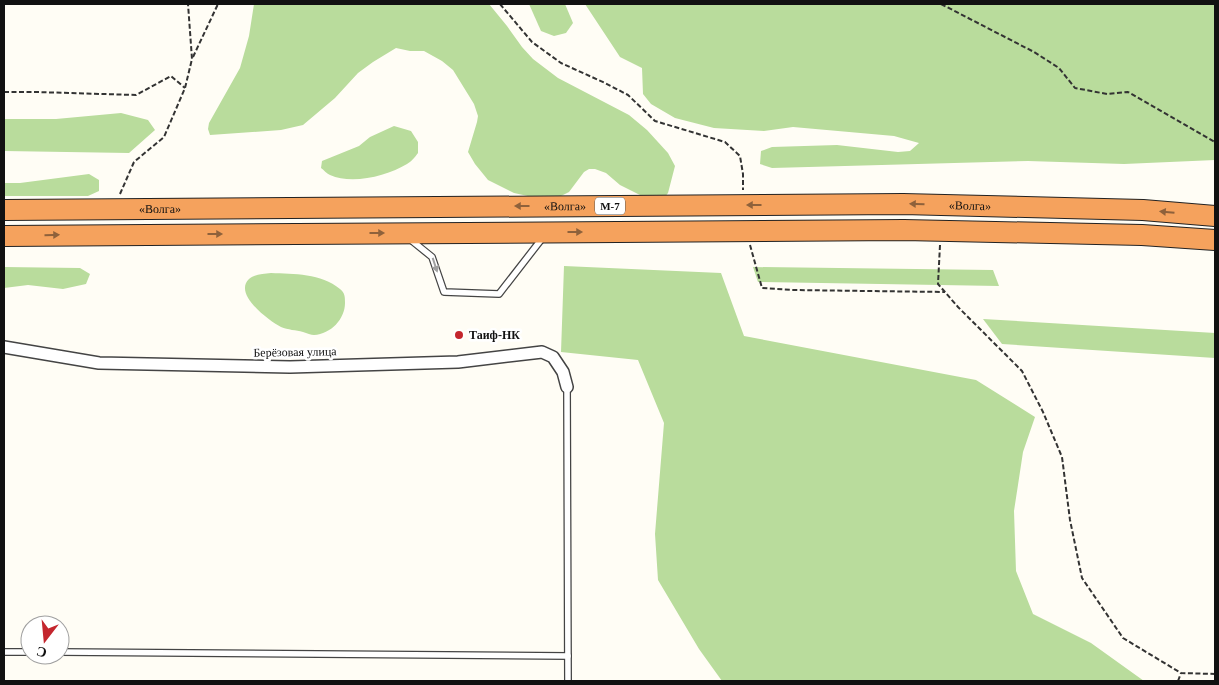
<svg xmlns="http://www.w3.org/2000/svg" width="1219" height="685" viewBox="0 0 1219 685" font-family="Georgia,serif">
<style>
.forest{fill:#b9dc9c}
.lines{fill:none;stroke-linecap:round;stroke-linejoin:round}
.lane-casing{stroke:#444;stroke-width:8}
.street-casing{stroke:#444;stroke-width:14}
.highway-casing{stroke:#222;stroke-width:22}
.path{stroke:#333;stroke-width:2;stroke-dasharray:5 2.5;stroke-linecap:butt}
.lane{stroke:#fff;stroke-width:5.5}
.street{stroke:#fff;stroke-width:11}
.highway{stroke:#f5a25d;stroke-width:20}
.oneway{fill:#8e613b}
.oneway2{fill:#a0a0a0}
.poi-dot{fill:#c4262e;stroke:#fff;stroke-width:2}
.labels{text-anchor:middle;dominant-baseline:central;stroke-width:5;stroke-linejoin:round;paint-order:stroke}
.shield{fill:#fff;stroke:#585858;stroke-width:1}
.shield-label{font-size:11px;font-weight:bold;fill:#111}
.street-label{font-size:12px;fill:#111;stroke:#fff}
.poi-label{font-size:12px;font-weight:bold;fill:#111;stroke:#fff;text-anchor:start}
</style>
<rect width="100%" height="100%" fill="#fffdf5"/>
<!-- forest -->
<g class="forest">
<polygon points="254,4 489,4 507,26 522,47 533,59 558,78 629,115 647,130 668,153 675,166 668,193 664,198 644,197 620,185 606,173 595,169 589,169 584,172 569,192 561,196 537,198 514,193 488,180 475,164 468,152 477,122 478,116 474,104 453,70 442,61 424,51 410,51 396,48 373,62 358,73 335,98 303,125 281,130 210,135 208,129 209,123 240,68 249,36"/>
<polygon points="529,4 565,4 573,23 566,33 554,36 541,31"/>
<polygon points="585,4 1215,4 1215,160 1124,164 1028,161 772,168 760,164 761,151 772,147 837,145 898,152 910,151 919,143 894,136 793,127 764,131 714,128 675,118 651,104 643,94 642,68 620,57"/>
<polygon points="121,113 148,120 155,130 129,153 4,151 4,119 56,119"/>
<path d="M394 126 411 131 418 142V153C415 157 411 162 407 164 387 176 352 185 330 175 327 174 324 170 321 168L322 161 359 146 370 137Z"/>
<polygon points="89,174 99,180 99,191 88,196 4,196 4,183 20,183"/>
<polygon points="564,266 721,273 744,336 976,380 1035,417 1023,452 1014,511 1016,571 1033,614 1091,643 1144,681 722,681 699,649 658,580 655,534 664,423 638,360 561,352"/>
<polygon points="4,267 80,268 90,274 86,284 63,289 28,285 4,288"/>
<polygon points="753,267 993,270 999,286 758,282"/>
<path d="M271 273C294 274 321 273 340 289 345 293 345 297 345 303 345 319 331 334 314 335 311 335 307 333 303 332 296 330 288 330 281 327 269 321 233 294 249 279 255 274 263 274 271 273Z"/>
<polygon points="983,319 1215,333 1215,358 1002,344"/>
</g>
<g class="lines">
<!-- lane casing -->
<g class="lane-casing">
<g id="lane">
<polyline points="411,240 432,257 444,292 499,294 544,236"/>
<polyline points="567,387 568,681"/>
<polyline points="4,652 30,652"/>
<polyline points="60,652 568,656"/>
</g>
</g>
<!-- street casing -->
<g class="street-casing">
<polyline id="street" points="4,347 99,363 290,367 458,362 542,352 553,357 563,372 567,387"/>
</g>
<!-- highway casing -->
<g class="highway-casing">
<g id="highway">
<path id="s1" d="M4 210 903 204 1143 210 1215 216"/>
<polyline points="4,236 904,230 1142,235 1215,240"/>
</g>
</g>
<!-- path -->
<g class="path">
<polyline points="500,4 532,42 561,63 605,83 628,95 655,121 725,142 740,156 743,174 743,190"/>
<polyline points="941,4 1034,52 1059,68 1075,88 1107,94 1128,92 1215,142"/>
<polyline points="193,57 218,4"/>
<polyline points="4,92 36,92 136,95 171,76 185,88"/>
<polyline points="120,194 134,162 164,137 185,88 192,59 188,4"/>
<polyline points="750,245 762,288 792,290 945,292"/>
<polyline points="940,245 938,284 958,307 1022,371 1043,412 1062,457 1070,520 1082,578 1123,638 1181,673 1215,674"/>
<polyline points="1178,681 1181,673"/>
</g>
<!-- lane -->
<use href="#lane" class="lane"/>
<!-- street -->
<use href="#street" class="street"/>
<!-- highway -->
<use href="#highway" class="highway"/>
</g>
<!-- one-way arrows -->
<defs><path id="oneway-solid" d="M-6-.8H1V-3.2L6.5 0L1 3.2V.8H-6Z" transform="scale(1.25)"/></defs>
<g class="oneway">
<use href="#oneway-solid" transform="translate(917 204) rotate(-178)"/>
<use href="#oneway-solid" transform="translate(754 205) rotate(180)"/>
<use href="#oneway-solid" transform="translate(522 206) rotate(180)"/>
<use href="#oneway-solid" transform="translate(1167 212) rotate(-175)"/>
<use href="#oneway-solid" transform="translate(575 232)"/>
<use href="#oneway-solid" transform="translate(377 233)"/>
<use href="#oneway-solid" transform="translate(215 234)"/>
<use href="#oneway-solid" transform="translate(52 235) rotate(-1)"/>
</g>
<use class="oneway2" href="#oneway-solid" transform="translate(435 265) rotate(72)"/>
<!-- markers -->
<circle class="poi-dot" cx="459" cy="335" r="5"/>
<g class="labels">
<!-- shield labels -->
<rect class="shield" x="595" y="197.5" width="30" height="17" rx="4"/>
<g class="shield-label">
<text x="610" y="206">М-7</text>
</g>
<!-- street labels -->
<g class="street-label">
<text stroke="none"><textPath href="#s1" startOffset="561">«Волга»</textPath></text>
<text stroke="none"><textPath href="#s1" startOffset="966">«Волга»</textPath></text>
<text stroke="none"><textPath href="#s1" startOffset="156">«Волга»</textPath></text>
<text transform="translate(295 352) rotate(-1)">Берёзовая улица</text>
</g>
<!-- poi labels -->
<g class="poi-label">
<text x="469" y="335">Таиф-НК</text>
</g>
</g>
<!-- border -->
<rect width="1219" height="685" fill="none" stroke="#111111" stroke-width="10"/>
<!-- north arrow -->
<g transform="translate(45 640) rotate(196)"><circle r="24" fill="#ffffff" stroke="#a0a0a0"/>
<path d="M0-4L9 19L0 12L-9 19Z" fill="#c4262e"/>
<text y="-8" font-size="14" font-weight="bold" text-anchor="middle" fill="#111111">С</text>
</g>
</svg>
